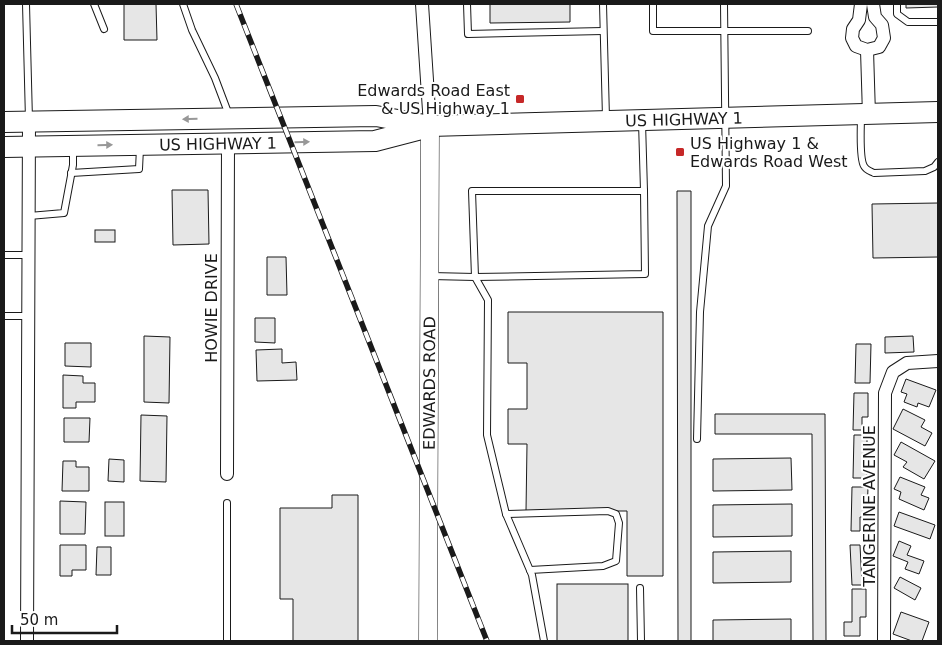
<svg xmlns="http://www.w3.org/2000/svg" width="942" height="645" viewBox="0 0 942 645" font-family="'DejaVu Sans',sans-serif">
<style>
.building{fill:#e6e6e6;stroke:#1a1a1a}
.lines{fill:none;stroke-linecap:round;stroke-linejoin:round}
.service-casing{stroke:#1a1a1a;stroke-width:8}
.minor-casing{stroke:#1a1a1a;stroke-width:14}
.secondary-casing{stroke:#1a1a1a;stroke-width:19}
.primary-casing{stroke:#1a1a1a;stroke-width:22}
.service{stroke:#fff;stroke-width:6}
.minor{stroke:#fff;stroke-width:12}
.secondary{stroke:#fff;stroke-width:18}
.primary{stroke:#fff;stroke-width:20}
.rail-casing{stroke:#1a1a1a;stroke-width:5.5}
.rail{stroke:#fff;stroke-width:4;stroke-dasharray:11;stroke-linecap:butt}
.oneway{fill:#989898}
.poi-dot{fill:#c62828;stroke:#fff;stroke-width:2}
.labels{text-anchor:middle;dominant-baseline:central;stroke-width:4;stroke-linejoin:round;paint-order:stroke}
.poi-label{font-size:16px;fill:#1a1a1a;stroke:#fff;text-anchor:end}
.street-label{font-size:16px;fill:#1a1a1a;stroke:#fff}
</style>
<rect width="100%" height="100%" fill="#fff"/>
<!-- building -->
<g class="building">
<polygon points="124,4 156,4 157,40 124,40"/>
<polygon points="490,4 570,4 570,22 490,23"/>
<polygon points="906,4 938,4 938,7 906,8"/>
<polygon points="172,190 208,190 209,244 173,245"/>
<polygon points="677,191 691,191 691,641 678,641"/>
<polygon points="938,203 938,257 873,258 872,204"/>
<rect x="95" y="230" width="20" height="12"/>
<polygon points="267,257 286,257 287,295 267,295"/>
<polygon points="508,312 663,312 663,576 627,576 627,511 526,511 527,444 508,444 508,409 527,409 527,363 508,363"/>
<polygon points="255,318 275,318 275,343 255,342"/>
<polygon points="144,336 170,337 169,403 144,402"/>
<polygon points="913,336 914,352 885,353 885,337"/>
<polygon points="65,343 91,343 91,367 65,366"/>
<polygon points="856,344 871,344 870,383 855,383"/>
<polygon points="282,349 282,363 296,362 297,380 257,381 256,350"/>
<polygon points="63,375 83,376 83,383 95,383 95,402 76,402 76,408 63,408"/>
<polygon points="906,379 936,390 929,407 918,403 917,407 904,402 907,394 901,392"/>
<polygon points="854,393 868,393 868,417 862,417 862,430 853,430"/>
<polygon points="903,409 925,420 921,427 932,433 925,446 893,429"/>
<polygon points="715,414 825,414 826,641 813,641 812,434 715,434"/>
<polygon points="141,415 167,416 166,482 140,481"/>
<polygon points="64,418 90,418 89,442 64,442"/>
<polygon points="854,435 867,435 867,478 853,478"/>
<polygon points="901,442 935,461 924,479 903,467 907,462 894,455"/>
<polygon points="791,458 792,490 713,491 713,459"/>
<polygon points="109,459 124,460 124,482 108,481"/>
<polygon points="63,461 76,461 76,467 89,467 89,491 62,491"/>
<polygon points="900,477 925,487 921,495 929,498 924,510 899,499 901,492 894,489"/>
<polygon points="852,487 868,487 867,517 860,517 860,531 851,531"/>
<polygon points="332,495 358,495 358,641 293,641 293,599 280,599 280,508 332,508"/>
<polygon points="60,501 86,502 85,534 60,534"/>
<rect x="105" y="502" width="19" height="34"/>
<polygon points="792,504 792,536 713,537 713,505"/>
<polygon points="899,512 935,525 930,539 894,526"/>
<polygon points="899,541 911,546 907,555 924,561 919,574 905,569 908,562 893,556"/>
<polygon points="60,545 86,545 86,570 72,570 72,576 60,576"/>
<polygon points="850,545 860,545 862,585 852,585"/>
<polygon points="97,547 111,547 111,575 96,575"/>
<polygon points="791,551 791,582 713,583 713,552"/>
<polygon points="900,577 921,588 915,600 894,588"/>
<rect x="557" y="584" width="71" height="57"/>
<polygon points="852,589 866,589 866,617 860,617 860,636 844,636 844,622 852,622"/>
<polygon points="901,612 929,622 922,641 912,641 893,634"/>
<polygon points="791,619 791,641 713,641 713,620"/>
</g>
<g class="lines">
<!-- service casing -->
<g class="service-casing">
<g id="service">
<polyline points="26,4 29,120"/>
<polyline points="94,4 104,29"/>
<polyline points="183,4 192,30 215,78 229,115"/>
<polyline points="467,4 468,34 603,31"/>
<polyline points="603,4 606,118"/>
<polyline points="653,4 653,31 808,31"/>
<polyline points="897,4 897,14 908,22 938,22"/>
<path d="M861 116C861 127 859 158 864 166 866 170 870 171 874 173L925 171 934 167 938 162"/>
<polyline points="642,122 644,191"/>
<polyline points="71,173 139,169 140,148"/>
<polygon points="472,191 644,191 645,274 475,277"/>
<polyline points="29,216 64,213 73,165 73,148"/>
<polyline points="4,255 29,255"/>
<polyline points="431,276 475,277 488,300 487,435 506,514 532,575 544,641"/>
<polyline points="4,316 29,316"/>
<polyline points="697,439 700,312 708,226 726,186 724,4"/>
<polyline points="506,514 608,511 616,514 619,523 616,561 603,566 530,570"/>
<polyline points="640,588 641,641"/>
<polyline points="227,641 227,503"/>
</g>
</g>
<!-- minor casing -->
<g class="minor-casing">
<g id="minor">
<polyline points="422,4 430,126"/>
<polyline points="861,4 859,20 853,29 852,38 856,46 867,50 879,47 884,38 882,25 875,17 873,4"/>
<polyline points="867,50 869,115"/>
<polyline points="227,474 228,143"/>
<polyline points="27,641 29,121"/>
<polyline points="884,641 885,393 893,372 907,363 938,361"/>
</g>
</g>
<!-- secondary casing -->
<g class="secondary-casing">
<g id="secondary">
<path id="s1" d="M428 641 430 126"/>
</g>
</g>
<!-- primary casing -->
<g class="primary-casing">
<g id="primary">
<path id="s2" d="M4 122 376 116 430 126 938 112"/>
<path id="s3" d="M4 147 375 141 425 128"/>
</g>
</g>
<!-- service -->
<use href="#service" class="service"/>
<!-- minor -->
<use href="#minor" class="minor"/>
<!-- secondary -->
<use href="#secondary" class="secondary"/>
<!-- primary -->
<use href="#primary" class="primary"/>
<!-- rail casing -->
<g class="rail-casing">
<polyline id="rail" points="236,4 487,641"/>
</g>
<!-- rail -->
<use href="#rail" class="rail"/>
</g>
<!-- one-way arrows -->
<defs><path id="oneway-solid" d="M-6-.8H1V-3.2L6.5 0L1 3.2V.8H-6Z" transform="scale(1.25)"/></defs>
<g class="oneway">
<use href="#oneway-solid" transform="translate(190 119) rotate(179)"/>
<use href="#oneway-solid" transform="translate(302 142) rotate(-1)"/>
<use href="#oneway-solid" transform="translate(105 145) rotate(-1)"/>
</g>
<!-- markers -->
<g class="poi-dot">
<rect x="515" y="94" width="10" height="10" rx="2.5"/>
<rect x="675" y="147" width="10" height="10" rx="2.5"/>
</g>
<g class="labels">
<!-- poi labels -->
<g class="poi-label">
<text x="510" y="90">Edwards Road East<tspan x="510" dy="18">&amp; US Highway 1</tspan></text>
<text x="690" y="143" text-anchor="start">US Highway 1 &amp;<tspan x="690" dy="18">Edwards Road West</tspan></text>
</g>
<!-- street labels -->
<g class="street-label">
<text stroke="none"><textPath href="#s2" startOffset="681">US HIGHWAY 1</textPath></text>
<text stroke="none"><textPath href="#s3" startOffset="214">US HIGHWAY 1</textPath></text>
<text transform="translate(211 308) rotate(-90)">HOWIE DRIVE</text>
<text stroke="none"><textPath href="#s1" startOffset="258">EDWARDS ROAD</textPath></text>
<text transform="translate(869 506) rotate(-90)">TANGERINE AVENUE</text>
</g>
</g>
<!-- border -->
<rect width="942" height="645" fill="none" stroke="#1a1a1a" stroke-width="10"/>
<!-- scale -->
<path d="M12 625v8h105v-8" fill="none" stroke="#1a1a1a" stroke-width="2.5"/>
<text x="20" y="625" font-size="15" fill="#1a1a1a" stroke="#ffffff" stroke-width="4" paint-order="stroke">50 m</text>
</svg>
